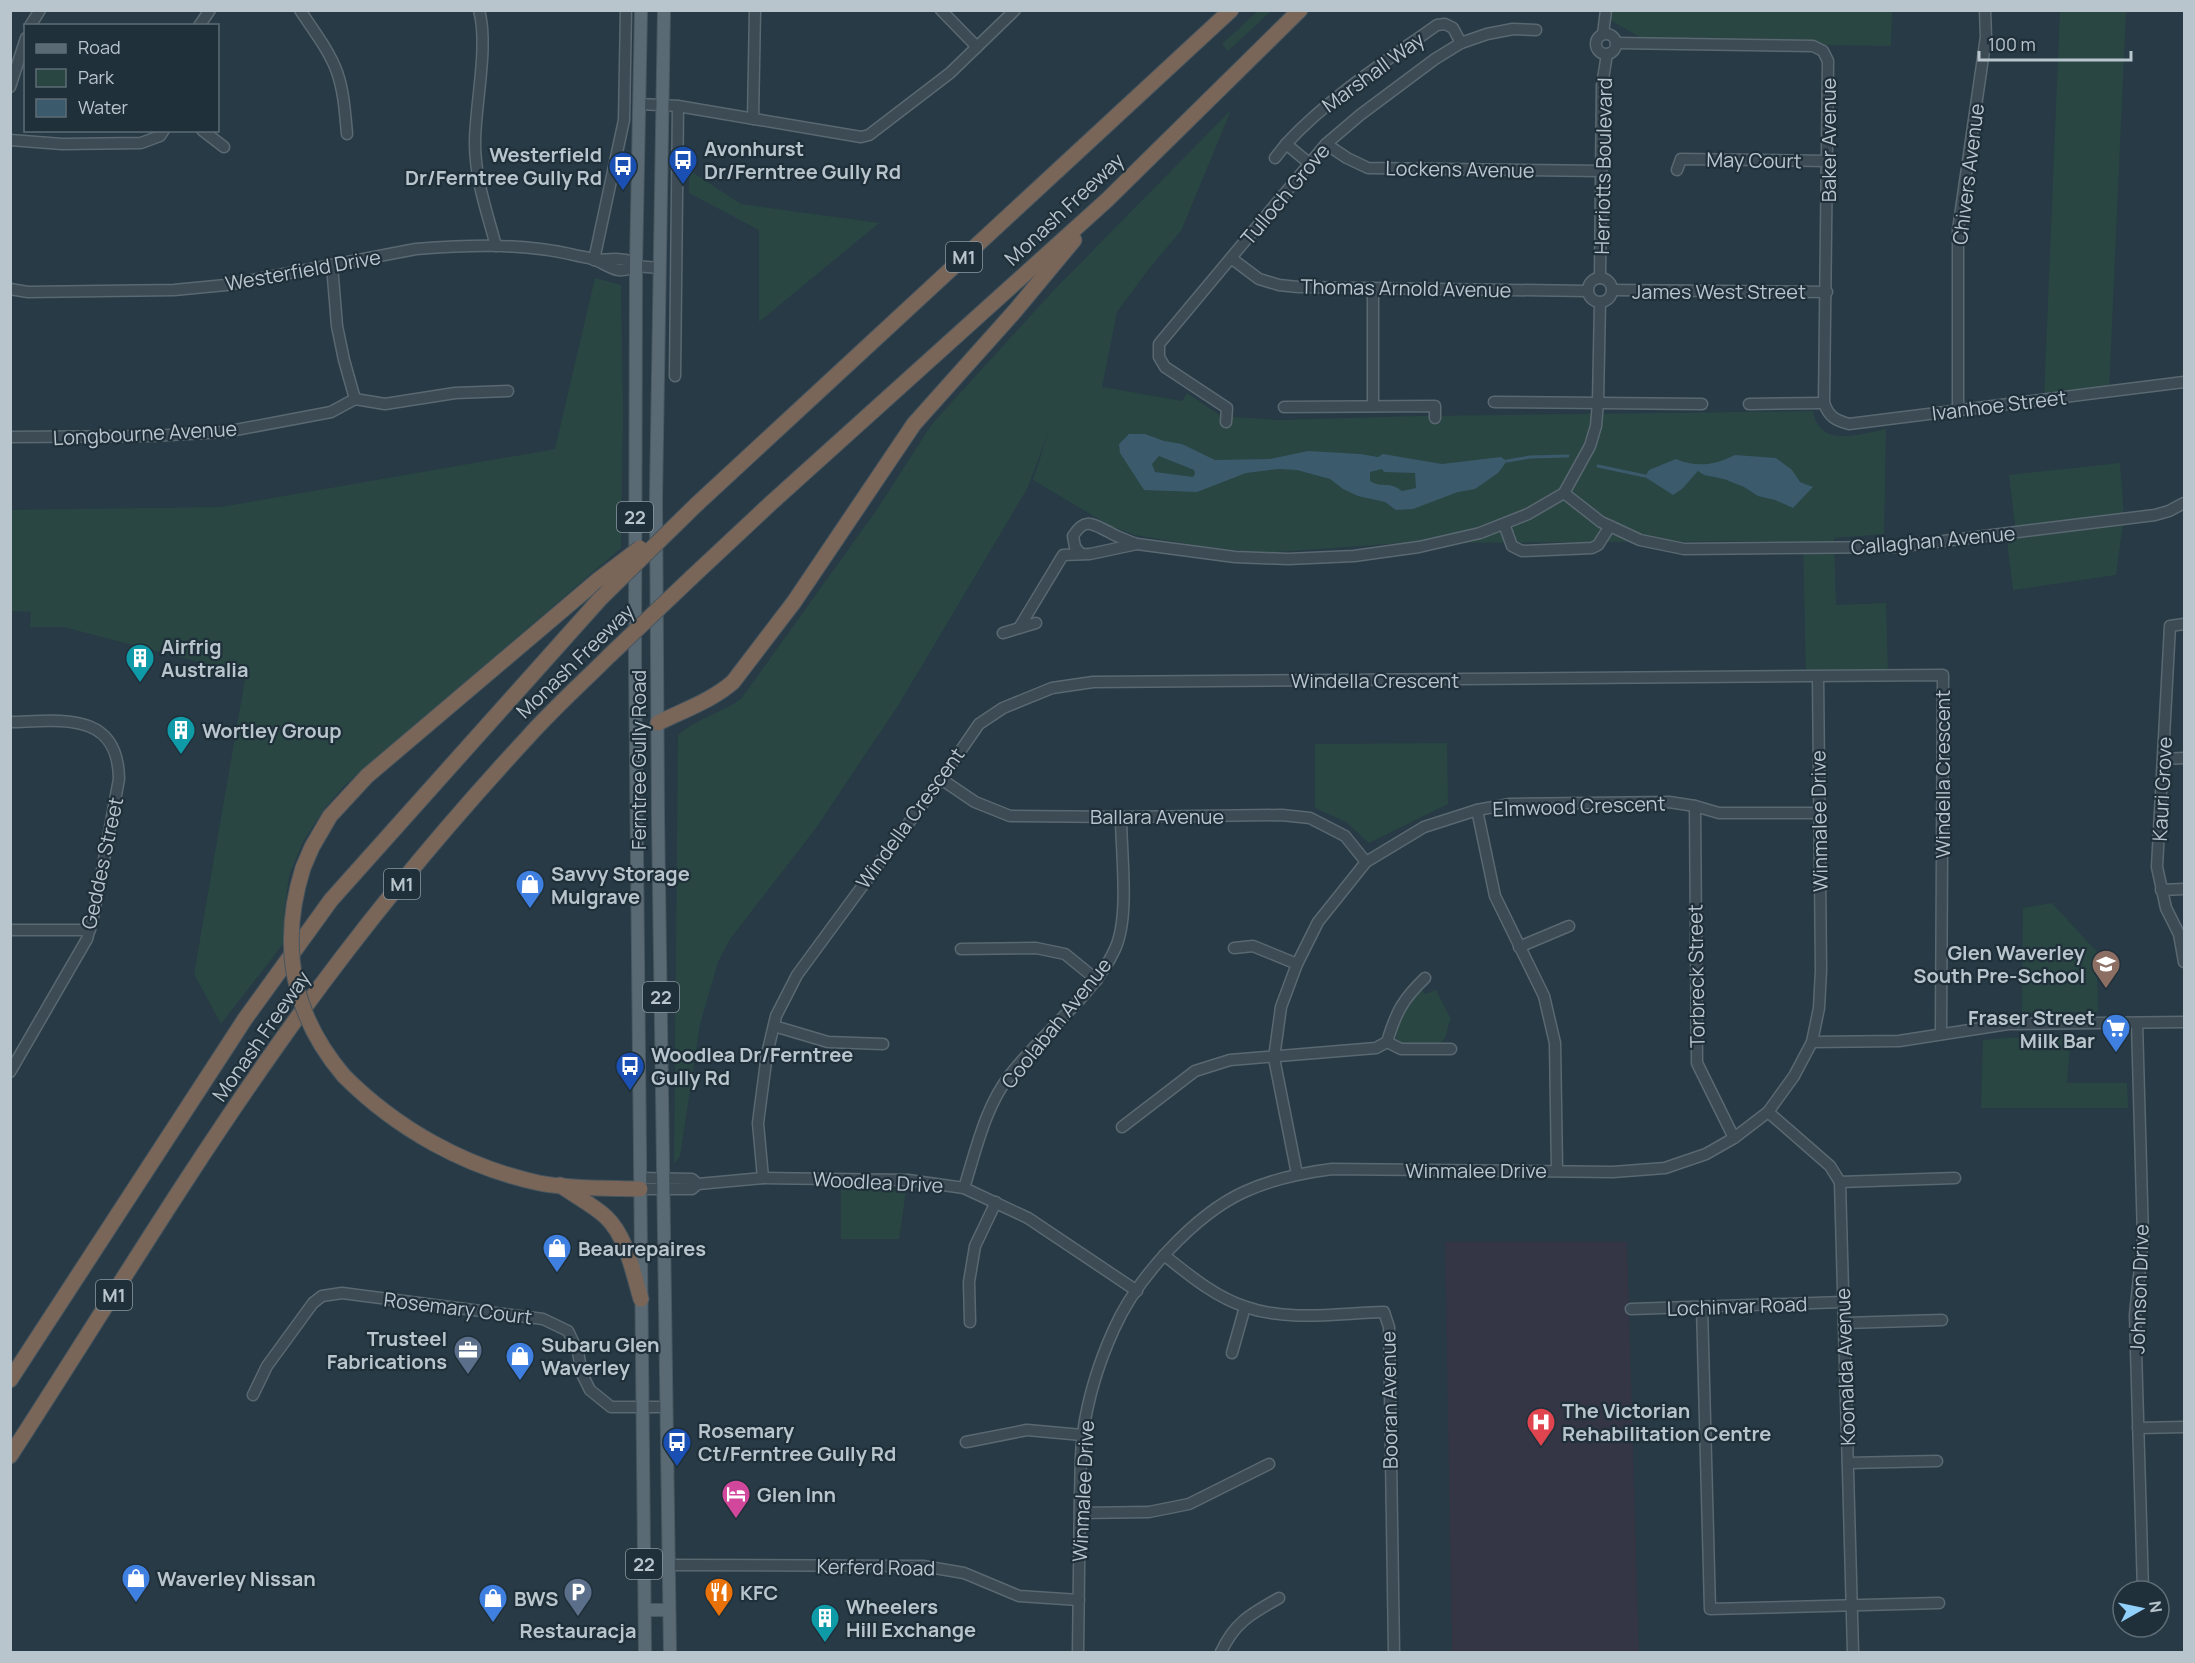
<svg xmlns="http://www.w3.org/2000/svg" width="2195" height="1663" viewBox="0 0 2195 1663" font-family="Manrope,sans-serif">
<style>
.medical{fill:#343545}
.green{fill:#294643}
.water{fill:#3b5a6c;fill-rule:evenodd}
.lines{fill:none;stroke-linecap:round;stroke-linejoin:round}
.stream{stroke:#3b5a6c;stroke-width:3}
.minor-casing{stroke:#5a6871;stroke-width:13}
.major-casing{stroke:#485760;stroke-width:14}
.highway-casing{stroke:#46555f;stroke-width:17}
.minor{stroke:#3c4b54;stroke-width:10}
.major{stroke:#5a6a74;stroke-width:12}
.highway{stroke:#7a6658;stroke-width:15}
.highway-bridge-casing{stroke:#46555f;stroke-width:17;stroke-linecap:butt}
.highway-bridge{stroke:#7a6658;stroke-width:15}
.labels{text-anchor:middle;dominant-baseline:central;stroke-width:4.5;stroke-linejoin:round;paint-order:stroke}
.shield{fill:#20303a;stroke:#8b98a1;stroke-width:1.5}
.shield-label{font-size:18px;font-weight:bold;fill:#b9c5cd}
.street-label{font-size:20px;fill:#b9c5cd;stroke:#20303a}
.poi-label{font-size:20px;font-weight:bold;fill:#b9c5cd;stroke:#20303a;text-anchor:start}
</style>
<rect width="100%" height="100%" fill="#273a45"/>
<!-- medical -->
<polygon class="medical" points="1445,1242 1627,1242 1639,1652 1452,1652"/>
<!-- green -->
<g class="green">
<polygon points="1259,10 1271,11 1228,51 1222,44"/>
<polygon points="1606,10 1892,11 1891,46 1650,43 1605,17"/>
<polygon points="2060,11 2126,11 2109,391 2044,399"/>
<path d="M1231 110 1181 231 1148 270 1117 312 1102 387 1182 401 1187 393 1221 416 1279 420 1420 416 1813 411C1820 449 1859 434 1886 429L1884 534 1834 538 1836 605 1886 603 1888 675 1806 678 1803 541 1403 543 1263 553 1200 546 1135 535 1112 527 1033 480 1049 431 1027 489 899 704 816 828 730 939 718 962 700 1024 680 1156 674 1164 678 735C696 719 721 713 741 699L878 508 932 424 1055 289Z"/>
<polygon points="689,170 741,204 879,223 759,322 759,230 689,193"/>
<polygon points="595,278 621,285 623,413 621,548 345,785 325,808 303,842 289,876 284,914 283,944 221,1024 194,974 246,674 63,627 30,627 31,612 11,611 10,510 221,507 555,449"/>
<polygon points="2120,463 2124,515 2116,575 2013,590 2006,533 2016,532 2009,475"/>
<polygon points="1447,743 1448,804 1369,843 1346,822 1315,808 1315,744"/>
<polygon points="2052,903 2097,952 2098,1012 2022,1013 2023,908"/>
<path d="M1436 990 1451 1019C1447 1026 1448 1033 1444 1039 1440 1048 1405 1046 1396 1042 1396 1022 1408 1007 1418 991H1423L1425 994Z"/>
<polygon points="2071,1035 2067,1083 2127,1083 2128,1108 1981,1108 1983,1040 2005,1038"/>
<polygon points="891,1189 906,1191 899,1239 841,1239 841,1190"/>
</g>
<!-- water -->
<g class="water">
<path d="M1129 434H1145L1164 441 1182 444 1215 460 1270 459 1308 451 1360 454 1378 457 1383 454 1442 464 1501 457 1507 461 1498 473 1475 489 1458 492 1413 509 1396 510 1385 502 1358 496 1343 489 1330 479 1297 470 1279 469 1246 473 1197 492 1144 490 1120 453 1119 444ZM1159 456 1194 470 1195 474 1193 477 1155 472 1152 464ZM1382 469 1384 472 1415 473 1416 488 1402 491C1388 480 1383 489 1370 481V472Z"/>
<path d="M1735 455 1776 458 1792 470 1800 482 1813 487 1793 508 1775 500 1758 496 1744 487 1724 479 1704 475 1698 471 1682 489 1673 495 1645 477 1649 470 1676 459C1697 468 1715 465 1735 455Z"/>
</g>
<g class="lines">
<!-- stream -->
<g class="stream">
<polyline points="1507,461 1530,457 1568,456"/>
<polyline points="1598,466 1645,476"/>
</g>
<!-- minor casing -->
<g class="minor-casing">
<g id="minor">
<path d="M300 10C313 30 329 50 337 72 344 92 345 113 347 134"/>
<path d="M479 10C489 46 475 105 475 143 475 179 487 212 496 246"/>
<polyline points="941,10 977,47"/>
<polyline points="30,26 40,10"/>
<polyline points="199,26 210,10"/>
<circle cx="1606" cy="44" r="10"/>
<polyline points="1603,34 1606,10"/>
<path d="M1616 43 1813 46 1823 51 1828 61 1824 403C1829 417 1835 420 1849 424L2184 382"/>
<polyline points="10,87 26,38"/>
<polyline points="640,104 678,106 861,137 869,135 950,73 1015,10"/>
<polyline points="753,119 755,10"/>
<polyline points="202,130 224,147"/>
<polyline points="10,140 62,144 141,143 160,136 164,130"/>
<polyline points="1326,144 1347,158 1368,168 1601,171"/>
<polyline points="1275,158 1286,144"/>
<path d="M1309 163 1286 144C1329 97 1385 62 1437 25L1445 24 1453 28 1461 43"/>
<polyline points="1677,170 1681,159 1828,161"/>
<polyline points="1231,258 1259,279 1279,285 1298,287 1588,291"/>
<polyline points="594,260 624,120 626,10"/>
<polyline points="594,260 616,259 626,260 636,266 659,268"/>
<polyline points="332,265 337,326 344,360 355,399"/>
<polyline points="1600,278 1602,85 1607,54"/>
<circle cx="1600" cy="290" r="12"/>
<path d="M10 289 28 292 174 290 226 285 416 249C468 245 520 243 570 254 577 256 586 257 593 259 611 266 616 276 636 266"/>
<polyline points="1612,290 1827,292"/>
<polyline points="675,376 678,106"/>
<polyline points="355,399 385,404 455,393 508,391"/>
<polyline points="1494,402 1702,404"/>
<polyline points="1749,404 1824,403"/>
<polyline points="1373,406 1373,288"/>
<polyline points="1284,407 1435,406 1435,418"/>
<polyline points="1958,411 1958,230 1986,37 1985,10"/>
<polyline points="1226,422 1227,408 1165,367 1159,357 1159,344 1326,144 1360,115 1435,59 1461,43 1487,34 1513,29 1536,30"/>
<polyline points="10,437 151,436 225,432 331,412 355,399"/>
<polyline points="1564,493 1601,522 1610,526 1640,540 1684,549 1895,547 2155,515 2169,511 2184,503"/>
<polyline points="1504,524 1512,546 1522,551 1592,548 1598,545 1610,526"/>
<path d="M1080 553 1075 547 1073 536C1085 517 1092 524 1109 532 1117 537 1127 540 1136 544"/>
<polyline points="2184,624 2170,626 2157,867 2166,908 2179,934 2184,962"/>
<polyline points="1019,628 1063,555 1090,554 1137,544 1235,557 1288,559 1354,556 1419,547 1480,533 1528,514 1564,493 1590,446 1596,426 1598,402 1600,302"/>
<polyline points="1003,633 1036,623"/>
<path d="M10 722C60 721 118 710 119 779L94 913 87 939 10 1072"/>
<polyline points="2164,759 2184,758"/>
<polyline points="941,779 975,802 1010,816 1121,817 1282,815 1310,818 1345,836 1366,862"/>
<polyline points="1695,806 1697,1063 1734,1138"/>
<polyline points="1477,810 1495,896 1544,996 1555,1043 1557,1170"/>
<polyline points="2161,890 2184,889"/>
<polyline points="10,930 90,930"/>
<polyline points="1519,947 1569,926"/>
<polyline points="1234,948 1253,946 1297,964"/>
<polyline points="961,949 1036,948 1065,954 1097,980"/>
<polyline points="2137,1023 2143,1238 2135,1315 2143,1591"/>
<polyline points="774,1026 828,1042 883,1044"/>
<path d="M1387 1042C1396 1012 1403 999 1425 978"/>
<polyline points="1812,1042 1899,1041 2008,1024 2184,1022"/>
<polyline points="1768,1112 1830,1166 1840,1182 1853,1652"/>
<polyline points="1122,1127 1195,1071 1230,1060 1376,1048 1387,1042 1401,1049 1451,1049"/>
<polyline points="1297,1174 1274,1058 1281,1007 1297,964 1318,922 1366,862 1424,827 1477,810 1510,804 1669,802 1695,806 1719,813 1819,813"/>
<polyline points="640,1178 692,1179 698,1184"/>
<polyline points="763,1178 758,1123 767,1054 776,1016 797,975 941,779 979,724 1003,708 1052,688 1093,682 1943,675 1941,1034"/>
<polyline points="1840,1182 1955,1178"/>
<path d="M964 1188C976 1150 985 1107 1010 1075 1041 1034 1095 994 1115 949 1130 917 1121 853 1121 817"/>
<polyline points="640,1189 692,1189 698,1184 763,1178 830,1179 908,1180 964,1188 1028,1218 1137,1291"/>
<path d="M1164 1255C1189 1275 1215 1297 1246 1307 1289 1322 1340 1313 1384 1312L1389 1327 1394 1652"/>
<polyline points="1702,1307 1710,1609 1939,1603"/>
<polyline points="1631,1309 1843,1302"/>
<polyline points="970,1322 969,1282 975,1246 996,1202"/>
<polyline points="1844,1323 1942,1320"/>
<polyline points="1232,1353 1245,1307"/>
<polyline points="253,1395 267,1366 313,1303 322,1296 342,1293 543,1319 568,1331 578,1352 582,1374 590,1390 611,1407 666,1407"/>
<polyline points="2138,1428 2184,1427"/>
<polyline points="966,1442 1027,1430 1082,1435"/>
<polyline points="1848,1463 1937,1461"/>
<polyline points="1080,1513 1149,1512 1189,1504 1269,1464"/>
<polyline points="669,1565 923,1566 964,1573 1019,1596 1079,1600"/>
<path d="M1078 1652C1079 1599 1079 1546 1080 1493 1081 1473 1080 1453 1083 1433 1088 1397 1099 1362 1114 1329 1136 1279 1194 1215 1244 1192 1272 1179 1301 1173 1332 1169L1613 1172 1665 1168 1706 1154 1734 1138 1768 1112 1794 1076 1812 1042 1819 1008 1821 970 1818 677"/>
<path d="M1221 1652C1235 1622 1251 1614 1279 1598"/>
</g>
</g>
<!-- major casing -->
<g class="major-casing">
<g id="major">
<polyline points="641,10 636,266 635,659 645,1652"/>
<polyline points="664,10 656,498 658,815 670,1652"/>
<polyline points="645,1610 669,1610"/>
</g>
</g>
<!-- highway casing -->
<g class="highway-casing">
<g id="highway">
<polyline points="697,504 1231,10"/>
<polyline points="692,577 770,504 1107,200 1300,10"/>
<path d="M658 723C684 710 711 701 733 682L794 602 914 424 1015 311 1074 240"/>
<polyline points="303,868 312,847 330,816 367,776 598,580"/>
<path d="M344 1076C397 1129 465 1167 539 1183 569 1189 609 1188 640 1189"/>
<path d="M560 1185C575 1196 593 1205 606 1217 627 1237 633 1273 641 1299"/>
<polyline points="10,1380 245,1019 331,900 600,599"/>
<path d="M10 1456C99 1319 183 1179 277 1046 353 938 438 834 528 737 554 708 583 682 610 655"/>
</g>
</g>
<!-- minor -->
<use href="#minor" class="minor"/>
<!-- major -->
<use href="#major" class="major"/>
<!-- highway -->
<use href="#highway" class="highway"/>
<!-- highway-bridge casing -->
<g class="highway-bridge-casing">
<g id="highway-bridge">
<polyline points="598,580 640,548"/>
<polyline points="600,599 697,504"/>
<polyline points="610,655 692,577"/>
<path d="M303 868C279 944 292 1015 344 1076"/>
</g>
</g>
<!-- highway-bridge -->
<use href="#highway-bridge" class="highway-bridge"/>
</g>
<!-- icons -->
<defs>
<g id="bus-pin" transform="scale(1.5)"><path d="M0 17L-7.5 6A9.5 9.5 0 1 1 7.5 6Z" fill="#1a4fb4" stroke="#20303a"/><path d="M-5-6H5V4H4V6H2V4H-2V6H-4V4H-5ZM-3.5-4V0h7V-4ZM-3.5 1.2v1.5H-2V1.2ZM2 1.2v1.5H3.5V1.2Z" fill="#fff"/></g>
<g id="building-pin" transform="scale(1.5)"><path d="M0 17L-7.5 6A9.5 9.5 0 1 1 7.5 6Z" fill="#0f9aa8" stroke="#20303a"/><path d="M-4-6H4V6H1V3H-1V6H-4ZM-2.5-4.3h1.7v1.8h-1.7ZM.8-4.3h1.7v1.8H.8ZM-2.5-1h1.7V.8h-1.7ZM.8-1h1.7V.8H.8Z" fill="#fff"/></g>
<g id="shop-pin" transform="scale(1.5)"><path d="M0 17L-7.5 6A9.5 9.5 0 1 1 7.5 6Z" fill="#3f7fe0" stroke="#20303a"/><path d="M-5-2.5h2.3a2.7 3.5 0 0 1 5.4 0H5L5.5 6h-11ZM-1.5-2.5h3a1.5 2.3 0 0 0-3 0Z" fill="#fff"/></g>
<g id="school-pin" transform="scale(1.5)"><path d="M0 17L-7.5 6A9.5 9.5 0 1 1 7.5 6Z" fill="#8d6e63" stroke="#20303a"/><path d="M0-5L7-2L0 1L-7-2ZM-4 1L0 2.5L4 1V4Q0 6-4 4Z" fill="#fff"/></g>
<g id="supermarket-pin" transform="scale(1.5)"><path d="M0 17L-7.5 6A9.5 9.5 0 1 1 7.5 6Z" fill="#3f7fe0" stroke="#20303a"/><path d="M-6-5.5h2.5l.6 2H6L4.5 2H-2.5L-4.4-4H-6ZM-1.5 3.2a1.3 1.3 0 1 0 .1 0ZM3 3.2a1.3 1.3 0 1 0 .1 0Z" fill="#fff"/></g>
<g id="office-pin" transform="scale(1.5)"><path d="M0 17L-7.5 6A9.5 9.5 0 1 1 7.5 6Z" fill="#5c6f8a" stroke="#20303a"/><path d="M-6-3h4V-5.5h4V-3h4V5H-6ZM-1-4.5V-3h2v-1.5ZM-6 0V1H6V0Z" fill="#fff"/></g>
<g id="hospital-pin" transform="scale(1.5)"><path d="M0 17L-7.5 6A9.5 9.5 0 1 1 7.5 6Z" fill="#e0444e" stroke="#20303a"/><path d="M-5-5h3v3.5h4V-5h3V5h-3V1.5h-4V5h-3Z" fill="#fff"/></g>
<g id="hotel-pin" transform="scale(1.5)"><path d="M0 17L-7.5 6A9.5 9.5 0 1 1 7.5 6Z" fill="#d1479c" stroke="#20303a"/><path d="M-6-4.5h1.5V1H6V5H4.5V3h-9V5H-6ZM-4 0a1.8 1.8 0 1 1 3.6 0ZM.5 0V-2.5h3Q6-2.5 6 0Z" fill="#fff"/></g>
<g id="parking-pin" transform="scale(1.5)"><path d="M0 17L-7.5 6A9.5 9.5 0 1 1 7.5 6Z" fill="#5c6f8a" stroke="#20303a"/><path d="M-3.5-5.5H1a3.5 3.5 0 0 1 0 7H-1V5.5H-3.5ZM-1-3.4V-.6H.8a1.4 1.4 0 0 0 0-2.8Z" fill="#fff"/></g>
<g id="restaurant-pin" transform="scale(1.5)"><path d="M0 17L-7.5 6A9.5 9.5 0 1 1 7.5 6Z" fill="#e8710a" stroke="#20303a"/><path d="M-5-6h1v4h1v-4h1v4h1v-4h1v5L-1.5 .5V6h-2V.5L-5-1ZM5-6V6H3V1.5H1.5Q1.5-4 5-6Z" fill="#fff"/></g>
</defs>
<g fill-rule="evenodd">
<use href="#bus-pin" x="683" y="160"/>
<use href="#bus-pin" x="623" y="166"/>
<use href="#building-pin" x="140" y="658"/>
<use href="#building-pin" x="181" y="730"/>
<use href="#shop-pin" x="530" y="884"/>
<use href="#school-pin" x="2106" y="964"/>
<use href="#supermarket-pin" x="2116" y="1028"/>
<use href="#bus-pin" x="630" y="1066"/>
<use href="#shop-pin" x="557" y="1248"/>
<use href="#office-pin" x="468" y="1350"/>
<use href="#shop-pin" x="520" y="1356"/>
<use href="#hospital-pin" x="1541" y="1422"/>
<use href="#bus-pin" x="677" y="1442"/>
<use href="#hotel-pin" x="736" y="1494"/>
<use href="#shop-pin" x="136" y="1578"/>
<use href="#parking-pin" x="578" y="1592"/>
<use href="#restaurant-pin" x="719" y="1592"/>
<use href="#shop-pin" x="493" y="1598"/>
<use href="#building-pin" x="825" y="1618"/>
</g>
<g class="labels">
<!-- shield labels -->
<g class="shield">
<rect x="946" y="242" width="36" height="30" rx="4.5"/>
<rect x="617" y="502" width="36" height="30" rx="4.5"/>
<rect x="384" y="869" width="36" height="30" rx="4.5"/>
<rect x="643" y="982" width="36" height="30" rx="4.5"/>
<rect x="96" y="1280" width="36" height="30" rx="4.5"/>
<rect x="626" y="1549" width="36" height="30" rx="4.5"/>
</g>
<g class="shield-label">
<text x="964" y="257">M1</text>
<text x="635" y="517">22</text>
<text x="402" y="884">M1</text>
<text x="661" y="997">22</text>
<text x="114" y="1295">M1</text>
<text x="644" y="1564">22</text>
</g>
<!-- street labels -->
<g class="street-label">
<text transform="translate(1373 72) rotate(-36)">Marshall Way</text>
<text transform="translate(1828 140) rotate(-90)">Baker Avenue</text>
<text transform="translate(1754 160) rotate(1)">May Court</text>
<text transform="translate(1603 166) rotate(-89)">Herriotts Boulevard</text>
<text transform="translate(1460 169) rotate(1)">Lockens Avenue</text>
<text transform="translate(1968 174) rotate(-83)">Chivers Avenue</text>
<text transform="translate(1285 194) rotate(-50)">Tulloch Grove</text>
<text transform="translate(1064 209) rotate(-43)">Monash Freeway</text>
<text transform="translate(303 270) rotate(-10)">Westerfield Drive</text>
<text transform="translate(1406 288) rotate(1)">Thomas Arnold Avenue</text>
<text x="1719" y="291">James West Street</text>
<text transform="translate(1999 405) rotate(-7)">Ivanhoe Street</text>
<text transform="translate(145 433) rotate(-3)">Longbourne Avenue</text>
<text transform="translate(1933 540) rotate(-5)">Callaghan Avenue</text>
<text transform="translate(575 661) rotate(-44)">Monash Freeway</text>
<text x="1375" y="680">Windella Crescent</text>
<text transform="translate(638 760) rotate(-90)">Ferntree Gully Road</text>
<text transform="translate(1942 774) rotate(-90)">Windella Crescent</text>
<text transform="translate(2162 789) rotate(-87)">Kauri Grove</text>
<text transform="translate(1579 806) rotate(-2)">Elmwood Crescent</text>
<text x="1157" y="816">Ballara Avenue</text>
<text transform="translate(910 818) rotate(-54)">Windella Crescent</text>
<text transform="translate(1819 821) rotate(-91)">Winmalee Drive</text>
<text transform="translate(102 863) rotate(-78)">Geddes Street</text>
<text transform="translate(1696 976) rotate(-91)">Torbreck Street</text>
<text transform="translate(1056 1023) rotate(-51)">Coolabah Avenue</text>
<text transform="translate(261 1036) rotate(-55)">Monash Freeway</text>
<text x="1476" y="1170">Winmalee Drive</text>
<text transform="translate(878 1182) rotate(3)">Woodlea Drive</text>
<text transform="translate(2139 1289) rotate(-88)">Johnson Drive</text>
<text transform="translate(1737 1306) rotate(-2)">Lochinvar Road</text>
<text transform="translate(458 1308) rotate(7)">Rosemary Court</text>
<text transform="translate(1845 1367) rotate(-92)">Koonalda Avenue</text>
<text transform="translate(1389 1400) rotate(-91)">Booran Avenue</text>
<text transform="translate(1083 1491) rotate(-87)">Winmalee Drive</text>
<text transform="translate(876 1567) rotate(1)">Kerferd Road</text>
</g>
<!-- poi labels -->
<g class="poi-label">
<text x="704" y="148">Avonhurst<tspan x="704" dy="23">Dr/Ferntree Gully Rd</tspan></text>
<text x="602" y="154" text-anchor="end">Westerfield<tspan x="602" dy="23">Dr/Ferntree Gully Rd</tspan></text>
<text x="161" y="646">Airfrig<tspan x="161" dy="23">Australia</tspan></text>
<text x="202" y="730">Wortley Group</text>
<text x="551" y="873">Savvy Storage<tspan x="551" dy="23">Mulgrave</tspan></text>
<text x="2085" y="952" text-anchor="end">Glen Waverley<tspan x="2085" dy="23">South Pre-School</tspan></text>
<text x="2095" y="1017" text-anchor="end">Fraser Street<tspan x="2095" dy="23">Milk Bar</tspan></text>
<text x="651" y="1054">Woodlea Dr/Ferntree<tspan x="651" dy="23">Gully Rd</tspan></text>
<text x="578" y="1248">Beaurepaires</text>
<text x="447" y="1338" text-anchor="end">Trusteel<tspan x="447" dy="23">Fabrications</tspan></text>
<text x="541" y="1344">Subaru Glen<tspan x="541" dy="23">Waverley</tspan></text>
<text x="1562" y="1410">The Victorian<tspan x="1562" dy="23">Rehabilitation Centre</tspan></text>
<text x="698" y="1430">Rosemary<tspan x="698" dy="23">Ct/Ferntree Gully Rd</tspan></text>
<text x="757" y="1494">Glen Inn</text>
<text x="157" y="1578">Waverley Nissan</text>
<text x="740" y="1592">KFC</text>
<text x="514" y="1598">BWS</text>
<text x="846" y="1606">Wheelers<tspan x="846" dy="23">Hill Exchange</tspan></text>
<text x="578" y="1630" text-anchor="middle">Restauracja</text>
</g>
</g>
<!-- border -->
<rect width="2195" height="1663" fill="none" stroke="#b9c5cd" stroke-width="24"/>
<!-- legend -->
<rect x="24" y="24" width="195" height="108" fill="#20303a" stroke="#5d6c75" stroke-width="1.5"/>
<rect x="36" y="44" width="30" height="9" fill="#5a6a74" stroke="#5d6c75" stroke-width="1.5"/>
<text x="78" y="54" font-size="18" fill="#b9c5cd">Road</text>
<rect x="36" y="69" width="30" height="18" fill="#294643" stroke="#5d6c75" stroke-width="1.5"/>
<text x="78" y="84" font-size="18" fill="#b9c5cd">Park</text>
<rect x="36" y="99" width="30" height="18" fill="#3b5a6c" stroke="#5d6c75" stroke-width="1.5"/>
<text x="78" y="114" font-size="18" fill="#b9c5cd">Water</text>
<!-- north arrow -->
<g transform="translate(2141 1609) rotate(81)"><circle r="28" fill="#20303a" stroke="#5d6c75" stroke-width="1.5"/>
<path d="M0-4.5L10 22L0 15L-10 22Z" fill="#91d0fb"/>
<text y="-9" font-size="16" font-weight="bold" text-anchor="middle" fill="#b9c5cd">N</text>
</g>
<!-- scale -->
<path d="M1979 51v9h152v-9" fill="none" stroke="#b9c5cd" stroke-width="3"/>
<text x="1988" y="51" font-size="18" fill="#b9c5cd" stroke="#20303a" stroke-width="4.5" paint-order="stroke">100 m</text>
</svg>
